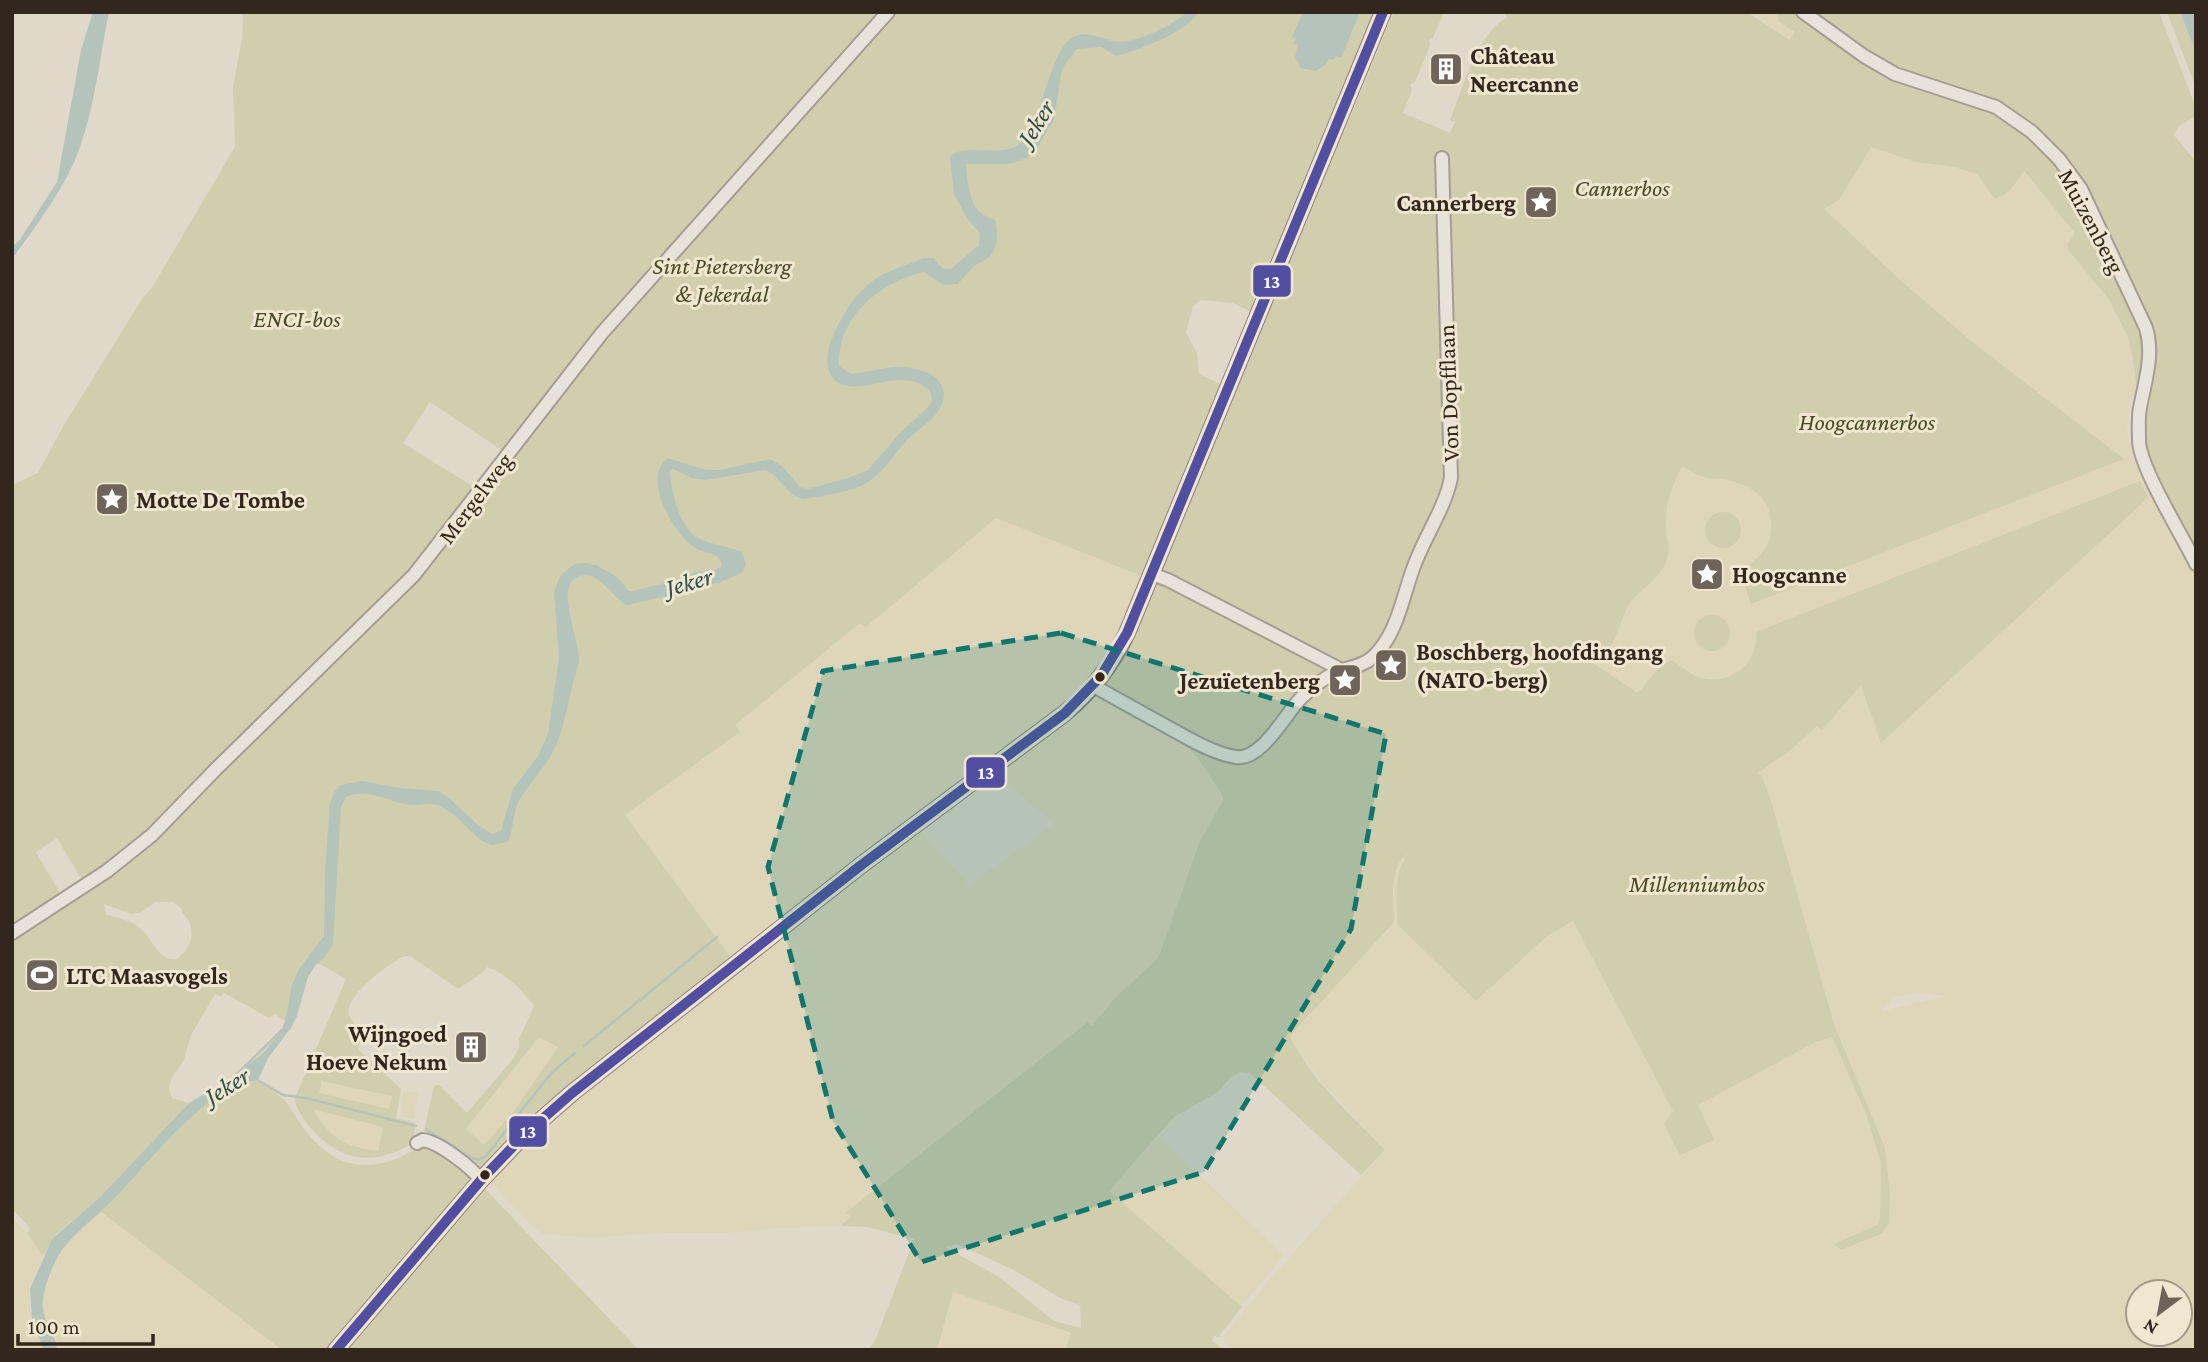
<svg xmlns="http://www.w3.org/2000/svg" width="2208" height="1362" viewBox="0 0 2208 1362" font-family="'Crimson Pro',serif">
<style>
.farmland{fill:#dfd6ba;fill-rule:evenodd}
.green{fill:#d0cead;fill-rule:evenodd}
.water{fill:#b5c4ba}
.lines{fill:none;stroke-linecap:round;stroke-linejoin:round}
.stream{stroke:#b5c4ba;stroke-width:2.5}
.minor-casing{stroke:#a59d93;stroke-width:16}
.major-casing{stroke:#8a837a;stroke-width:18}
.minor{stroke:#e8e3da;stroke-width:12}
.major{stroke:#e0d9cc;stroke-width:14}
.bus-1-casing{stroke:#f1e6cf;stroke-width:16}
.bus-1{stroke:#524fa2;stroke-width:10}
.marked{fill:#0f766e;fill-opacity:0.2;stroke:#0f766e;stroke-width:5;stroke-dasharray:14 9;stroke-linejoin:round}
.bus-dot{fill:#32261d;stroke:#f1e6cf;stroke-width:2.5}
.labels{text-anchor:middle;dominant-baseline:central;stroke-width:6;stroke-linejoin:round;paint-order:stroke}
.poi-label{font-size:24px;font-weight:bold;fill:#32261d;stroke:#f1e6cf;text-anchor:start}
.park-label{font-size:24px;font-style:italic;fill:#454c25;stroke:#f1e6cf}
.street-label{font-size:24px;fill:#32261d;stroke:#f1e6cf}
.water-label{font-size:26px;font-style:italic;fill:#2d504c;stroke:#f1e6cf}
.line-badge{stroke:#f1e6cf;stroke-width:2.5}
.badge-label{font-size:19px;text-anchor:middle;font-weight:bold;fill:#fff}
</style>
<rect width="100%" height="100%" fill="#e0d8c9"/>
<!-- farmland -->
<g class="farmland">
<polygon points="1388,12 1394,12 1181,729 1224,800 1192,864 1160,954 1155,962 1095,1030 1088,1023 876,1191 841,1226 779,1228 726,1233 665,1233 588,1238 544,1234 536,1230 497,1190 490,1179 555,1117 630,1054 919,828 969,885 1054,824 994,772 1102,687"/>
<polygon points="1747,12 1776,12 1779,22 1795,32 1790,40 1764,21"/>
<path d="M1870 146 1915 162 1950 166 1977 174 2008 193 2023 171 2066 220 2075 233 2067 245 2069 251 2108 298 2127 335 2132 355 2137 389 2130 400 2127 431 2132 456 2151 497 2196 577V1350H1235L1224 1342V1336L1269 1280 1385 1150 1322 1082 1295 1047 1289 1036 1394 922V878L1401 858 1418 849 1403 860 1397 880 1475 1001 1546 937 1573 921 1673 1111 1697 1105 1816 1042 1832 1036 1866 1114 1881 1163 1880 1219 1877 1225 1835 1244 1841 1250 1881 1235 1889 1224 1890 1195 1885 1148 1837 1033 1762 776 1593 663 1611 647 1615 632 1629 605 1644 587 1660 571 1666 530 1665 504 1670 491 1692 443 1823 208 1839 200ZM1918 993 1948 996 1881 1011 1894 997ZM2138 1292H2180V1334H2138Z"/>
<polygon points="996,517 1144,577 1115,646 1101,669 1069,702 733,960 625,815 740,732 735,725 859,624 866,626"/>
<polygon points="539,1037 559,1046 514,1111 484,1146 466,1130"/>
<polygon points="322,1080 392,1096 389,1110 318,1093"/>
<polygon points="404,1091 418,1093 414,1119 400,1117"/>
<polygon points="313,1108 383,1127 378,1152 342,1142 326,1130"/>
<polygon points="1159,1136 1284,1256 1241,1306 1106,1189 1111,1188"/>
<polygon points="100,1211 251,1326 282,1350 57,1350 57,1342 42,1310 42,1302 46,1288 56,1259 61,1251"/>
<polygon points="12,1218 35,1243 43,1256 30,1288 29,1298 32,1320 44,1350 12,1350"/>
<polygon points="953,1291 1072,1334 1066,1350 937,1350"/>
</g>
<!-- green -->
<g class="green">
<path d="M243 12H1390L1345 121 1348 123 1394 12H1444L1433 38 1429 40 1430 45 1415 82 1410 85 1412 90 1403 113 1450 133 1455 122 1450 120C1464 86 1475 37 1507 17L1504 12H1747L1790 40 1795 32 1779 22 1776 12H2159L2196 108V116L2179 126 2174 135 2196 162V551L2161 484 2145 448 2143 425 2146 407 2137 389 2132 355 2127 335 2108 298 2069 251 2067 245 2075 233 2024 171C2015 182 2010 197 1994 198L1977 174 1950 166 1915 162 1871 147 1839 200 1824 209 1909 288 1975 344 2124 459 1751 604 1740 572C1758 558 1772 548 1771 524 1770 495 1749 484 1723 479 1716 478 1708 479 1701 476 1695 474 1688 469 1682 466 1671 489 1665 502 1666 528 1666 536 1670 546 1668 555 1665 576 1640 588 1629 605 1617 625 1615 654 1593 663L1638 693C1648 681 1657 667 1671 660 1681 665 1687 673 1698 677 1728 687 1760 664 1756 632L2140 481 2148 498 1881 743 1861 685 1822 730 1817 726 1792 749 1758 773 1762 776 1771 801 1834 1024 1885 1148 1890 1195 1889 1224 1881 1234 1841 1250 1834 1244 1877 1225 1880 1218 1881 1163 1866 1114 1832 1037 1816 1042 1698 1105 1714 1140 1680 1155 1664 1124 1673 1111 1573 921 1546 937 1476 1001 1397 924C1397 901 1393 870 1408 854 1388 866 1394 901 1394 922L1290 1036C1310 1080 1352 1115 1385 1150L1361 1175 1273 1094 1249 1073 1241 1072 1230 1078 1218 1092 1174 1117 1109 1191 1242 1307 1218 1337 1214 1336 1212 1341 1225 1350H1066L1071 1333 953 1292 937 1350 878 1348 869 1350 877 1336 914 1239 867 1227 841 1226 852 1215 845 1213 1088 1022 1092 1026 1114 999 1155 961 1160 954 1199 843 1223 800 1221 793 1195 754 1175 737 1097 693 1144 577 996 518 866 627 859 624 735 725 740 732 625 815 733 960 483 1172 424 1131 434 1086 439 1085 467 1113 513 1059 519 1048V1039L534 1006C522 990 506 973 487 967L482 973 458 989 410 956H405C390 962 343 997 349 1015 352 1022 358 1028 362 1034L358 1049 401 1089 396 1118 415 1123 413 1143C373 1167 340 1162 310 1127 302 1117 296 1110 295 1098L346 979 308 957 288 1004 285 1021 275 1014 269 1018 224 993 221 997 215 994 191 1035 184 1060 172 1078 169 1088 172 1098 189 1103 101 1196 56 1234 43 1256 27 1233 30 1228 12 1209V942L81 897 83 882 57 838 36 852 63 898 12 930V485L38 473 64 425 142 299 153 286 235 147 233 87 242 39ZM1201 300 1233 303 1251 312 1222 385 1199 374 1197 353 1186 333 1193 306ZM430 402 503 451 474 487 403 443ZM156 902H173L182 909V912C197 928 194 946 177 959 158 962 152 937 139 927 130 920 117 918 106 914L104 904 131 914 139 913ZM539 1037 558 1047 514 1111 484 1145 466 1129ZM322 1081 392 1096 389 1109 319 1093ZM313 1109 383 1127 378 1151C342 1145 332 1140 313 1109ZM957 1244 1014 1270 1060 1298 1080 1305 1081 1328 1054 1321 999 1277 945 1247Z"/>
<polygon points="2167,12 2180,12 2196,53 2196,88"/>
<circle cx="1723" cy="530" r="18"/>
<circle cx="1712" cy="633" r="18"/>
<path d="M258 1080C264 1085 285 1099 287 1103 301 1125 317 1151 343 1161 362 1168 383 1165 401 1157 410 1153 421 1143 431 1147 443 1151 461 1167 471 1175L472 1180 467 1189 328 1350H282L100 1211C140 1173 202 1087 258 1080Z"/>
<polygon points="481,1189 486,1190 639,1350 342,1350"/>
</g>
<!-- water -->
<g class="water">
<path d="M93 12H109C99 59 95 110 77 155 64 188 37 225 15 255L12 256V246L19 241 57 182 81 50Z"/>
<path d="M1187 12H1199C1183 34 1142 49 1116 56L1101 47 1077 49 1065 64 1061 75 1054 121 1047 130 1036 151 1027 158 1009 164H966C966 174 970 200 976 208 980 214 988 217 995 220 998 233 999 248 988 258 984 261 978 263 973 267 968 272 963 278 958 284L943 285 924 272C881 281 837 317 839 366L851 374C880 371 896 361 925 372 931 374 937 377 941 384 946 393 944 401 939 410 932 422 918 429 908 439 895 453 884 472 868 482 850 493 825 495 805 499 788 498 781 477 766 470L706 480 692 478 673 469 670 472C671 491 680 529 698 538 712 545 728 546 742 552L746 564 743 572 719 583 688 588 671 595 627 605C613 600 597 564 574 579 557 591 580 641 579 661 578 669 574 678 572 687 566 712 562 740 547 762 538 775 527 787 519 801 512 813 514 829 508 842L492 845 484 842C469 832 455 811 437 805 428 802 419 806 410 805 388 802 368 787 346 797L341 807 333 944 324 958 315 966 308 977 297 1016 291 1028 268 1058 258 1080C205 1087 151 1161 115 1198 97 1216 77 1231 61 1251 53 1264 38 1299 44 1314 48 1326 56 1337 57 1350H44L32 1320 30 1289 52 1239 101 1196 189 1103 234 1076 262 1054 281 1032 285 1021 292 985 299 969 324 936 325 872 330 803 335 791 341 785 362 781 400 788 438 791 449 798 478 825 492 834 501 831 513 789 538 756 548 734 559 658 554 592 560 576 574 564 584 563 596 565 616 576 629 591H633L673 581 699 571 714 570 722 567C722 551 704 555 694 547 673 534 641 476 668 458L706 470H720L770 459 782 466 800 487 808 489 848 478 868 470 899 434 928 407 932 402 930 391C899 362 859 402 834 379 812 357 851 296 871 282 886 271 907 265 924 258H933L943 269H951L979 245 980 233 968 220 954 194 950 158 953 154C970 144 1005 158 1020 143 1044 119 1048 54 1072 38 1087 28 1103 41 1119 42 1137 42 1174 25 1187 12Z"/>
<polygon points="1303,12 1360,12 1341,58 1336,56 1333,60 1329,59 1325,65 1316,71 1301,68 1295,57 1298,45 1294,44 1296,38 1292,37"/>
<polygon points="2180,12 2196,12 2196,53"/>
</g>
<g class="lines">
<!-- stream -->
<g class="stream">
<polyline points="584,1046 717,937"/>
<polyline points="232,1079 282,1030"/>
<polyline points="256,1079 283,1095 306,1098 416,1126"/>
<polyline points="426,1129 472,1158 479,1160 486,1156 552,1072 575,1053"/>
</g>
<!-- minor casing -->
<g class="minor-casing">
<g id="minor">
<path d="M1803 12 1864 56 1895 74 1996 107 2032 132 2059 159 2081 189 2146 328C2154 355 2145 381 2140 408 2138 418 2139 430 2139 441 2140 468 2182 535 2196 564"/>
<polyline points="1152,574 1168,580 1336,667 1339,671"/>
<path d="M1094 686C1120 701 1146 715 1173 730 1191 740 1215 754 1236 757 1261 761 1285 715 1300 699 1311 688 1325 677 1339 671 1351 667 1363 666 1373 657 1399 633 1403 592 1416 561 1427 533 1445 507 1451 478L1442 158"/>
<polyline points="12,933 107,871 152,835 216,769 414,575 602,333 888,12"/>
<path d="M417 1143 423 1140C439 1142 471 1167 481 1180"/>
</g>
</g>
<!-- major casing -->
<g class="major-casing">
<path id="major" d="M336 1350 481 1180 523 1136 572 1093 860 866 1065 713C1093 690 1112 665 1127 633L1383 12"/>
</g>
<!-- minor -->
<use href="#minor" class="minor"/>
<!-- major -->
<use href="#major" class="major"/>
<!-- bus-1 casing -->
<g class="bus-1-casing">
<polyline id="bus-1" points="336,1350 481,1180 523,1136 572,1093 860,866 1065,713 1101,676 1127,633 1383,12"/>
</g>
<!-- bus-1 -->
<use href="#bus-1" class="bus-1"/>
</g>
<!-- marked area -->
<path class="marked" d="M1061 633 1386 734 1351 929 1204 1172 921 1262 833 1121 768 867 823 671Z"/>
<!-- icons -->
<defs>
<g id="building-square" transform="scale(1.75)"><rect x="-9" y="-9" width="18" height="18" rx="4" fill="#6f6459" stroke="#f1e6cf"/><path d="M-4-6H4V6H1V3H-1V6H-4ZM-2.5-4.3h1.7v1.8h-1.7ZM.8-4.3h1.7v1.8H.8ZM-2.5-1h1.7V.8h-1.7ZM.8-1h1.7V.8H.8Z" fill="#fff"/></g>
<g id="sight-square" transform="scale(1.75)"><rect x="-9" y="-9" width="18" height="18" rx="4" fill="#6f6459" stroke="#f1e6cf"/><path d="M0-6L1.8-2.2L6-1.7L2.9 1.2L3.7 5.4L0 3.3L-3.7 5.4L-2.9 1.2L-6-1.7L-1.8-2.2Z" fill="#fff"/></g>
<g id="stadium-square" transform="scale(1.75)"><rect x="-9" y="-9" width="18" height="18" rx="4" fill="#6f6459" stroke="#f1e6cf"/><path d="M0-5a6.5 5 0 1 0 0 10a6.5 5 0 1 0 0-10ZM-3.5-1.8h7v3.6h-7Z" fill="#fff"/></g>
</defs>
<g fill-rule="evenodd">
<use href="#building-square" x="1446" y="69"/>
<use href="#sight-square" x="1541" y="202"/>
<use href="#sight-square" x="112" y="499"/>
<use href="#sight-square" x="1707" y="574"/>
<use href="#sight-square" x="1391" y="665"/>
<use href="#sight-square" x="1345" y="680"/>
<use href="#stadium-square" x="42" y="975"/>
<use href="#building-square" x="471" y="1047"/>
</g>
<!-- markers -->
<g class="bus-dot">
<circle cx="1100" cy="677" r="6"/>
<circle cx="485" cy="1175" r="6"/>
</g>
<g class="labels">
<!-- poi labels -->
<g class="poi-label">
<text x="1470" y="55">Château<tspan x="1470" dy="28">Neercanne</tspan></text>
<text x="1516" y="202" text-anchor="end">Cannerberg</text>
<text x="136" y="499">Motte De Tombe</text>
<text x="1732" y="574">Hoogcanne</text>
<text x="1416" y="651">Boschberg, hoofdingang<tspan x="1416" dy="28">(NATO-berg)</tspan></text>
<text x="1320" y="680" text-anchor="end">Jezuïetenberg</text>
<text x="66" y="975">LTC Maasvogels</text>
<text x="447" y="1033" text-anchor="end">Wijngoed<tspan x="447" dy="28">Hoeve Nekum</tspan></text>
</g>
<!-- park labels -->
<g class="park-label">
<text x="1622" y="187">Cannerbos</text>
<text x="722" y="265">Sint Pietersberg<tspan x="722" dy="28">&amp; Jekerdal</tspan></text>
<text x="297" y="318">ENCI-bos</text>
<text x="1867" y="421">Hoogcannerbos</text>
<text x="1697" y="883">Millenniumbos</text>
</g>
<!-- street labels -->
<g class="street-label">
<text transform="translate(2092 221) rotate(62)">Muizenberg</text>
<text transform="translate(1448 393) rotate(-92)">Von Dopfflaan</text>
<text transform="translate(475 498) rotate(-53)">Mergelweg</text>
</g>
<!-- water labels -->
<g class="water-label">
<text transform="translate(1036 123) rotate(-58)">Jeker</text>
<text transform="translate(689 582) rotate(-16)">Jeker</text>
<text transform="translate(227 1086) rotate(-32)">Jeker</text>
</g>
</g>
<g class="line-badge">
<rect x="1252" y="264" width="40" height="34" rx="7" fill="#524fa2"/>
<rect x="965" y="756" width="41" height="33" rx="7" fill="#524fa2"/>
<rect x="508" y="1115" width="40" height="33" rx="7" fill="#524fa2"/>
</g>
<g class="badge-label">
<text x="1272" y="288">13</text>
<text x="986" y="779">13</text>
<text x="528" y="1138">13</text>
</g>
<!-- border -->
<rect width="2208" height="1362" fill="none" stroke="#32261d" stroke-width="28"/>
<!-- north arrow -->
<g transform="translate(2159 1313) rotate(212)"><circle r="33" fill="#f1e6cf" stroke="#a59988" stroke-width="2"/>
<path d="M0-5L12 26L0 18L-12 26Z" fill="#6f6459"/>
<text y="-10" font-size="19" font-weight="bold" text-anchor="middle" fill="#32261d">N</text>
</g>
<!-- scale -->
<path d="M18 1334v10h135v-10" fill="none" stroke="#32261d" stroke-width="3.5"/>
<text x="28" y="1334" font-size="21" fill="#32261d" stroke="#f1e6cf" stroke-width="5" paint-order="stroke">100 m</text>
</svg>
